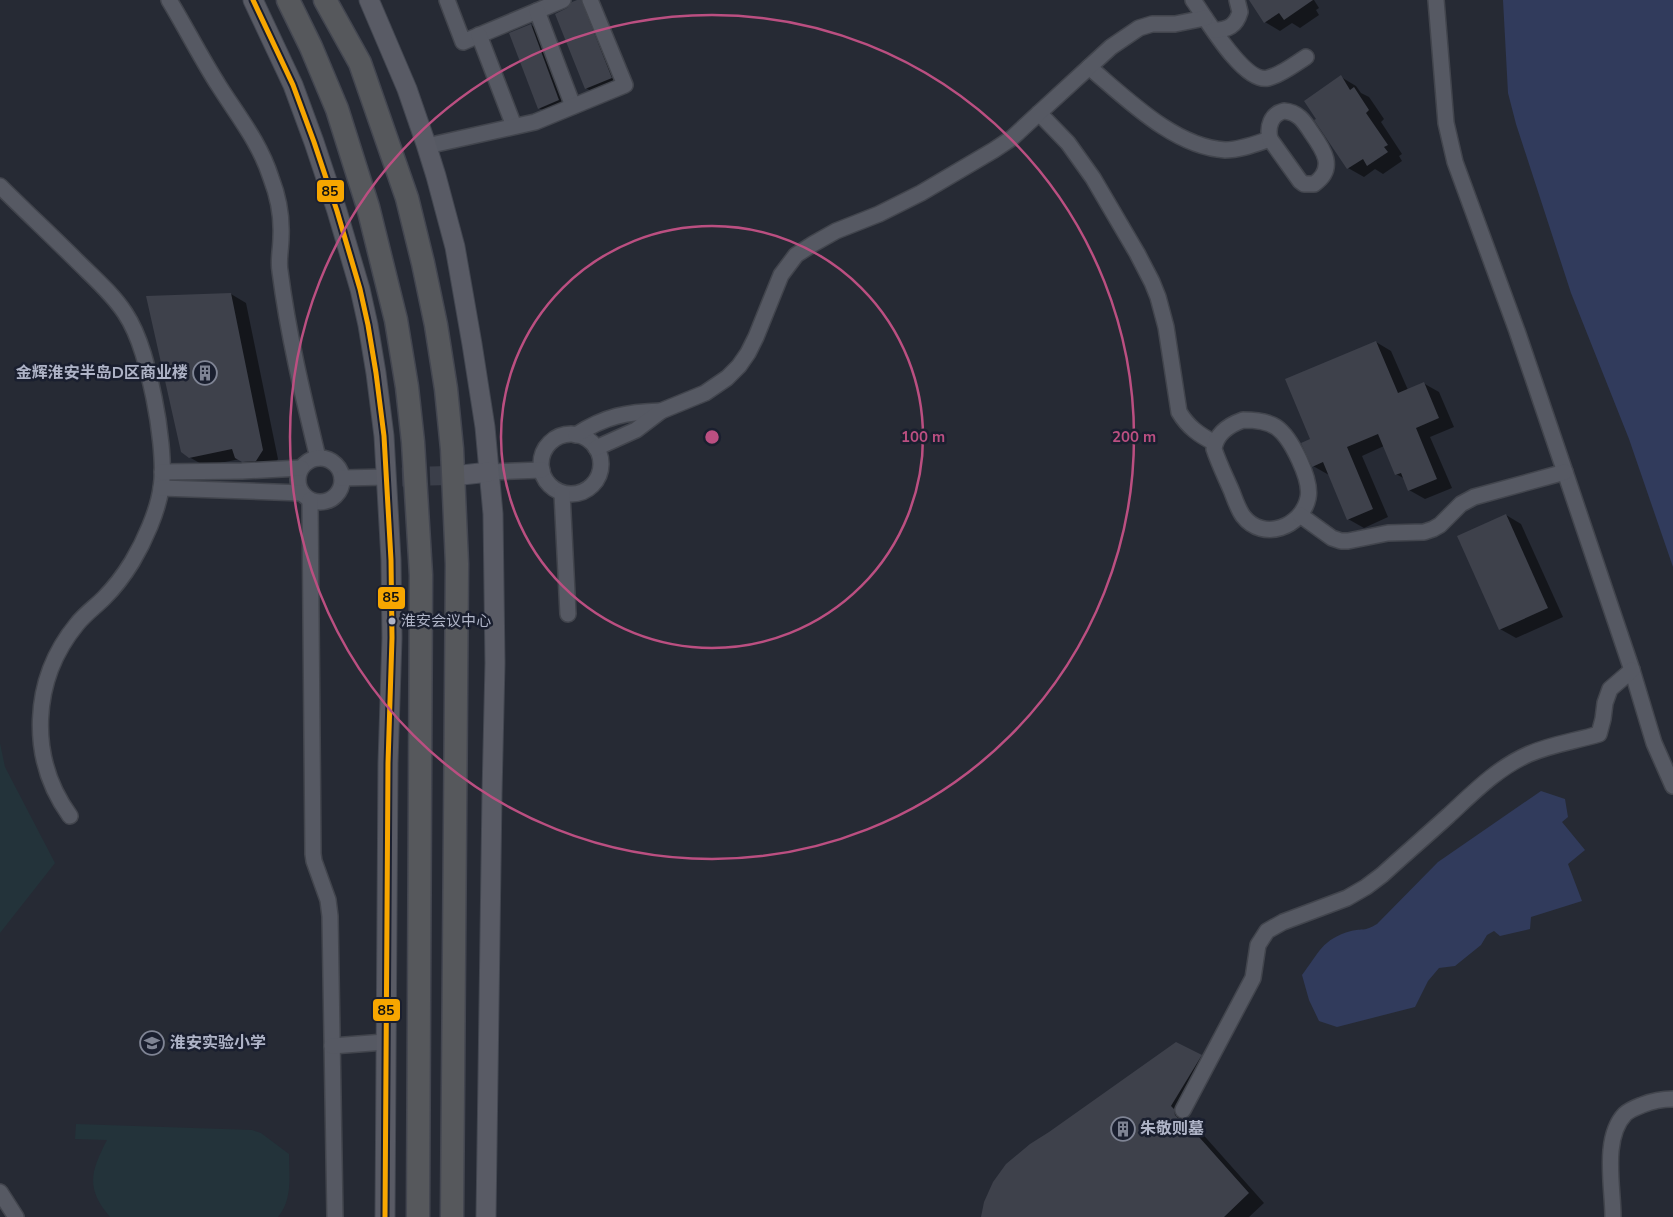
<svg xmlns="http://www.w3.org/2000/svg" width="1673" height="1217" viewBox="0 0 1673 1217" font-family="'Nunito Sans','Noto Sans SC',sans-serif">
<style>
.green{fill:#23333a}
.water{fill:#313b5c}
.shadow{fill:#0007}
.building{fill:#3e414b}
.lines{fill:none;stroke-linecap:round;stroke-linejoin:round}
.major-tunnel{stroke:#3b3f4a;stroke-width:19;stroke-dasharray:19 9;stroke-linecap:butt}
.minor-casing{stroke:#42454d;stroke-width:18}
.major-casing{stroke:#434751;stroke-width:21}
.highway-casing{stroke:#434650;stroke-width:25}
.minor{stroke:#565963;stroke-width:15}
.major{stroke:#595b65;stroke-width:19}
.highway{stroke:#56585c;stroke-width:22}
.bus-1-casing{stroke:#1a1f2f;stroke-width:9}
.bus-1{stroke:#f7a600;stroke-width:5}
.ring{fill:none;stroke:#bb4f81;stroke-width:2.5}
.bus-dot{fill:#afb4c7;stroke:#1a1f2f;stroke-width:2}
.labels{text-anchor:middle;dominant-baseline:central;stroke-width:5;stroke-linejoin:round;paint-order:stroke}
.bus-label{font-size:15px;fill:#afb4c7;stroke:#1a1f2f;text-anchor:start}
.poi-label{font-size:16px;font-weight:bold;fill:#afb4c7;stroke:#1a1f2f;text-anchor:start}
.centre{fill:#bb4f81;stroke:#1a1f2f;stroke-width:2.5}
.ring-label{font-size:15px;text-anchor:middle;font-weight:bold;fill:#bb4f81;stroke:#1a1f2f;stroke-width:5;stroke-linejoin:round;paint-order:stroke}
.line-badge{stroke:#1a1f2f;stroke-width:2}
.pale-badge-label{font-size:14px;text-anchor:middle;font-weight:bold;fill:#111}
</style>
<rect width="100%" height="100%" fill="#262a34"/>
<!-- green -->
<g class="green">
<polygon points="0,743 5,767 55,863 0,933"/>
<path d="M76 1124 252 1130 261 1133 289 1154C289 1176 293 1199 278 1217H110C85 1188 91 1171 107 1140L75 1139Z"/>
</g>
<!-- water -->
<g class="water">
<polygon points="1503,0 1673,0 1673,567 1629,439 1571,293 1516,124 1508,93"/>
<path d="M1541 791 1565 799 1568 817 1562 822 1585 850 1568 864 1582 901 1531 917 1530 929 1500 936 1494 931 1487 935 1481 945 1455 966 1439 968 1428 981 1415 1007 1337 1027 1319 1021 1309 1000 1302 975C1319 953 1322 939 1351 931 1363 928 1364 932 1377 924L1438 862Z"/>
</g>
<!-- shadow -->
<g class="shadow">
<polygon points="581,0 596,9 627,87 601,97 586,88"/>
<polygon points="1250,0 1314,0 1319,8 1316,10 1319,15 1300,28 1292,23 1280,31 1265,22"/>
<polygon points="531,25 542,32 570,107 550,114 539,108"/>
<polygon points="1341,77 1356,86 1361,93 1369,97 1384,119 1381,122 1402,154 1399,156 1402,161 1383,174 1375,169 1364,177 1348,168 1316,120"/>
<polygon points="231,294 246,303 278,459 272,469 259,470 240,459 205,466 189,457"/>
<polygon points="1376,342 1391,351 1408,390 1423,383 1439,392 1454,427 1430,437 1452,488 1425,499 1409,490 1405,479 1396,474 1384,446 1362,456 1388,517 1364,528 1348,519 1329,475 1313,466 1312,439"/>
<polygon points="1506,515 1521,524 1563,617 1516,638 1500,629"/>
<polygon points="1201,1056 1216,1065 1186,1116 1189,1119 1190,1125 1199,1130 1264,1203 1249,1217 983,1217"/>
</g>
<!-- building -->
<g class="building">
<polygon points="577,0 581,0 612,78 585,89 555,14 567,8 572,2"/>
<polygon points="1249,0 1313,0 1284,20 1279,13 1264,23"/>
<polygon points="531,24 559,100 538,109 509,33"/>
<polygon points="1341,75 1350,90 1354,87 1369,110 1366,113 1388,145 1384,147 1388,152 1367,166 1363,159 1347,169 1314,120 1316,119 1304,101"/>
<polygon points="231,293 263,450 256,461 242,462 235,458 232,449 189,458 181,452 146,296"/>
<polygon points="1376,341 1398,393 1424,382 1439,418 1416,428 1437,479 1408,491 1401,473 1395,475 1378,434 1347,447 1373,509 1347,520 1323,462 1312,467 1301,443 1310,439 1285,379"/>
<polygon points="1506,514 1548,608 1499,630 1457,536"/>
<polygon points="1176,1042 1202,1055 1171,1106 1174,1109 1175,1115 1178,1118 1183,1119 1249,1193 1224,1217 981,1217 984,1202 993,1182 1006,1164 1030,1144 1049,1132"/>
</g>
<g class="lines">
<!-- major-tunnel -->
<polyline class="major-tunnel" points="402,477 462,475"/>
<!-- minor casing -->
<g class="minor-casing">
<g id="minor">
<path d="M169 0C186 28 201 58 219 86 238 116 260 143 271 178 278 196 282 217 281 237 281 249 278 260 280 271 288 334 303 396 318 458"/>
<polyline points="447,0 463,42 563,0"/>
<path d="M1193 0C1206 18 1244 84 1268 78 1281 75 1295 64 1306 57"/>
<polyline points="1436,0 1446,123 1455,162 1517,331 1565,472 1632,670 1654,743 1673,786"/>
<polyline points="537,11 573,106"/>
<path d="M1214 30C1228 30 1236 26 1240 12L1237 0"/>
<polyline points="479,35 514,126"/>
<path d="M1089 67C1126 98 1174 147 1225 150 1240 150 1255 144 1270 139"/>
<path d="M1284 111C1298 112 1304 121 1311 132 1323 149 1337 168 1314 184H1304L1300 181 1270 139C1267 127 1271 114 1284 111Z"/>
<path d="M1039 113 1068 143 1093 178 1137 253 1152 282 1158 297 1166 327 1179 412C1188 427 1199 435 1215 443"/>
<polyline points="427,146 535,122 625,85 590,0"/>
<path d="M0 186C25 211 51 235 76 260 93 277 112 293 125 313 141 337 148 370 154 398 159 422 165 465 161 488 158 511 144 542 132 562 124 575 115 587 104 598 95 607 85 614 77 624 31 680 28 758 70 816"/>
<path d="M1243 420C1254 420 1267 421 1276 427 1291 437 1312 480 1308 498 1302 527 1263 542 1243 516 1238 509 1235 500 1232 492 1226 478 1219 464 1214 449 1216 434 1229 425 1243 420Z"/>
<circle cx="571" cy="464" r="30"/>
<path d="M576 435C605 416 627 412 661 411"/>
<polyline points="596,448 636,430 661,411 705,393 727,378 739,366 748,353 756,337 781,275 796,255 813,244 836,231 879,214 921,193 994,150 1012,138 1039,113 1111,47 1139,28 1152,24 1175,24 1205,18"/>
<circle cx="320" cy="480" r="22"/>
<polyline points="162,472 242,471 301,468"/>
<polyline points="489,472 542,470"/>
<polyline points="342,478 387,477"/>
<polyline points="161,488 302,493"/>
<polyline points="562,493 568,614"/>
<polyline points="310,500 313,854 314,861 328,900 330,916 335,1217"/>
<polyline points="1300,515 1332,538 1341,541 1348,541 1388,533 1424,532 1433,529 1440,525 1461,504 1474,497 1565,472"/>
<polyline points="332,1046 385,1042"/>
<path d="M1183 1110 1253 978 1258 945 1267 931 1283 922 1347 898 1366 887 1382 875C1404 855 1426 836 1448 816 1473 793 1497 768 1529 754 1552 744 1576 741 1599 734L1603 719 1605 703 1610 689 1632 670"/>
<polyline points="0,1192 16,1217"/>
<path d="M1613 1217C1613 1187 1602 1138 1625 1114 1629 1110 1637 1107 1642 1105 1652 1101 1662 1099 1673 1099"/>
</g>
</g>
<!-- major casing -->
<g class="major-casing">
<g id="major">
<polyline points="253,0 293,85 314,142 337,211 360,289 368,325 376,373 384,436 391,560 392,638 388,763 385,1217"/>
<polyline points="369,0 407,89 426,144 436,176 455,247 472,344 485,427 493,514 495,663 492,794 486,1217"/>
<polyline points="462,475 489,472"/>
</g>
</g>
<!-- highway casing -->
<g class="highway-casing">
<g id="highway">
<polyline points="288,0 311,47 337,109 368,207 396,320 407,387 413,442 421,575 418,1217"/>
<polyline points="325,0 360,63 407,198 423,263 436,325 446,389 452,449 457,564 452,1217"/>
</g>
</g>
<!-- minor -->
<use href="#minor" class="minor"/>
<!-- major -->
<use href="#major" class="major"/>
<!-- highway -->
<use href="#highway" class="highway"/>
<!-- bus-1 casing -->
<g class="bus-1-casing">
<polyline id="bus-1" points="253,0 293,85 314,142 337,211 360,289 368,325 376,373 384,436 391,560 392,638 388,763 385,1217"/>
</g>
<!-- bus-1 -->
<use href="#bus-1" class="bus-1"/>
</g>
<!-- distance rings -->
<g class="ring">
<circle cx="712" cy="437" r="211"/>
<circle cx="712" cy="437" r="422"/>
</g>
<!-- icons -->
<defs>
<g id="building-ring" transform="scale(1.25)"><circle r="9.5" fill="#1a1f2f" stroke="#7f8494" stroke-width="1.5"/><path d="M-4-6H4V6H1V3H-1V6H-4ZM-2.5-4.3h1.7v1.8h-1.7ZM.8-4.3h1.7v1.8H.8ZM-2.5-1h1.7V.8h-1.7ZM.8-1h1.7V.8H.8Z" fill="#7f8494"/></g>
<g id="school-ring" transform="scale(1.25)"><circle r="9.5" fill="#1a1f2f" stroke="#7f8494" stroke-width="1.5"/><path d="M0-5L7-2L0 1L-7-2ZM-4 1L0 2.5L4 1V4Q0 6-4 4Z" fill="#7f8494"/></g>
</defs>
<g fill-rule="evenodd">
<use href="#building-ring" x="205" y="373"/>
<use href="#school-ring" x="152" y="1043"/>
<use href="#building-ring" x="1123" y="1129"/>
</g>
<!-- markers -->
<circle class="bus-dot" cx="392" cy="621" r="4.5"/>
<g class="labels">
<!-- bus labels -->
<g class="bus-label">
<text x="401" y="621">淮安会议中心</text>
</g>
<!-- poi labels -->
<g class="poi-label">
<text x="188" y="373" text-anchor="end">金辉淮安半岛D区商业楼</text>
<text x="170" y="1043">淮安实验小学</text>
<text x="1140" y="1129">朱敬则墓</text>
</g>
</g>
<circle cx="712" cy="437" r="8" class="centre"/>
<g class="ring-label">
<text x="923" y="442">100 m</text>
<text x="1134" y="442">200 m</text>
</g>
<g class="line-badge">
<rect x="316" y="179" width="29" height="24" rx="5" fill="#f7a600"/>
<rect x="377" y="586" width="29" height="24" rx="5" fill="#f7a600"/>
<rect x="372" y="998" width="29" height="24" rx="5" fill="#f7a600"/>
</g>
<g class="pale-badge-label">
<text x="330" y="196">85</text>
<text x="391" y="602">85</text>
<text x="386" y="1015">85</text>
</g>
</svg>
